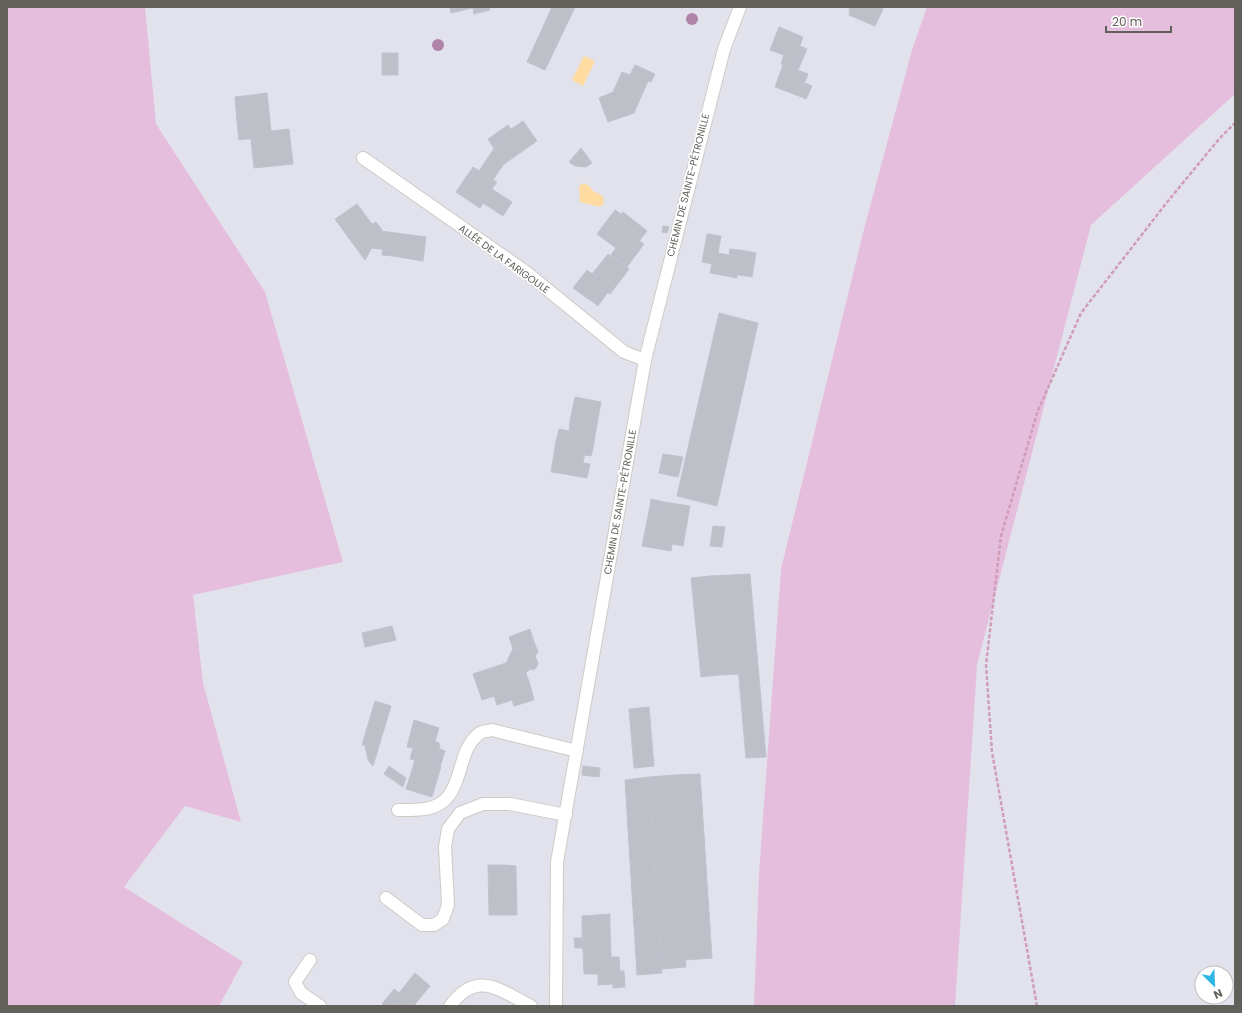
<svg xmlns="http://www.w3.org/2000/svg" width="1242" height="1013" viewBox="0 0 1242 1013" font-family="Poppins,sans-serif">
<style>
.green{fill:#e5bedd}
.water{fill:#fedba1}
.building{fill:#bec0c8;stroke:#c0c2d1}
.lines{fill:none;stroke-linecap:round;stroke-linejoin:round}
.service-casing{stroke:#cccbc5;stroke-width:14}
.minor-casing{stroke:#cccbc5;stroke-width:14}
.path{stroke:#cf9db8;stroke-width:2.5;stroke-dasharray:4 2;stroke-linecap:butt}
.service{stroke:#fff;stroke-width:12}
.minor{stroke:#fff;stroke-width:12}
.tree{fill:#af83aa}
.labels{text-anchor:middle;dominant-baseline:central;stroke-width:3.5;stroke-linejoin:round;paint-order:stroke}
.street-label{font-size:10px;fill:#62605a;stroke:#fff}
</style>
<rect width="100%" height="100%" fill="#e2e2ed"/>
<!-- green -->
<g class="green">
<polygon points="7,7 145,7 156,124 265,292 343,562 193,595 203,683 241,822 185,806 124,887 243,962 219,1006 7,1006"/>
<polygon points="927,7 1235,7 1235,94 1091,225 977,665 955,1006 754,1006 759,873 781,569 864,229 912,50"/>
</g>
<!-- water -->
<g class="water">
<polygon points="584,56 595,61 583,86 572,80"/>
<polygon points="584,183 589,186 593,191 603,196 604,203 600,207 580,202 579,186"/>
</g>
<!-- building -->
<g class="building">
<polygon points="450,7 477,7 451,13"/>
<polygon points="477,7 489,7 490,10 474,14 473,8"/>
<polygon points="552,7 575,7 545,70 527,62"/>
<polygon points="850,7 878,7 883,9 875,26 849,15"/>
<polygon points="779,27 803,37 795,59 770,50"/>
<polygon points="800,46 807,49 798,70 791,68"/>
<rect x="382" y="53" width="16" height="22"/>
<polygon points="784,55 795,59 791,68 781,64"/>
<polygon points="635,65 655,74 651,82 648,81 634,113 608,122 599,98 613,92 622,72 630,75"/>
<polygon points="783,65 808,74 799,96 775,87"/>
<polygon points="805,83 812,86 806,99 799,96"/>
<polygon points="267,93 271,131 289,129 293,164 254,168 251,139 245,139 243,121 246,121 244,96"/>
<polygon points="244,96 246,121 237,122 235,97"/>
<polygon points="243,121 245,139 239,140 237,122"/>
<polygon points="523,121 537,141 504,164 493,147 504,140 501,136"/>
<polygon points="508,125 511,129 501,136 498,132"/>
<polygon points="498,132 504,140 493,147 488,139"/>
<polygon points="581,148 592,163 586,167 575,166 569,162"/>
<polygon points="494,149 504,164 499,171 485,162"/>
<polygon points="485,162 499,171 493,180 497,182 492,189 512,202 503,216 483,203 480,208 459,194 476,169 479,171"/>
<polygon points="473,167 476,169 459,194 456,192"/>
<polygon points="357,204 372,224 376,222 382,230 370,251 358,235 351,241 335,219"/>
<polygon points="615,210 621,214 609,230 603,226"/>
<polygon points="623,212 647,231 633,249 638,252 627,267 611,255 616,248 605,240 611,232 609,230"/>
<polygon points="603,226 611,232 605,240 597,234"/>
<polygon points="663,226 669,227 667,233 662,232"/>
<polygon points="381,231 426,237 423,261 393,256 394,251 372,248"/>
<polygon points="707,234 721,236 718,253 739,257 740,250 756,253 752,277 727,273 727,276 710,273 712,264 702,262"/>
<polygon points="358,235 370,251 365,260 351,241"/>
<polygon points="640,241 644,244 638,252 633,249"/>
<polygon points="383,249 394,251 393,256 382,255"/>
<polygon points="730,249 740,250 739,257 729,255"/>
<polygon points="608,254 629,269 610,294 603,289 593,302 577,291 584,281 594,280 604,265 601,263"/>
<polygon points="601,263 604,265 596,277 592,274"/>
<polygon points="587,270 596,277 594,280 584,281 577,291 573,288"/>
<polygon points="727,273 737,275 737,278 727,276"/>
<polygon points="603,289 608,292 598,306 593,302"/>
<polygon points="719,313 758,323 735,426 695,417"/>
<polygon points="575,397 601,402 595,436 577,433 579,423 570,421"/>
<polygon points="695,417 735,426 717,506 677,496"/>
<polygon points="570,421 579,423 577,433 569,431"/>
<polygon points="559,429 595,436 593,448 586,447 583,463 590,464 587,478 559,473 564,442 556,441"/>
<polygon points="556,441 564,442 559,473 551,472"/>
<polygon points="586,447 593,448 591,456 584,455"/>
<polygon points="663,454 683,457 678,477 659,473"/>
<polygon points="651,499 664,502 663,509 650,506"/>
<polygon points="664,502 690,506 683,546 672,544 671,551 642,546 650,506 663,509"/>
<polygon points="713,526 725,527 722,547 710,546"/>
<polygon points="750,574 766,757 746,758 730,575"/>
<polygon points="730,575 739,674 719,675 710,576"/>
<polygon points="710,576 719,675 701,677 691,578"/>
<polygon points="392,626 396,640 365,647 362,633"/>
<polygon points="530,629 533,639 522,643 518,651 513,649 509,637"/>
<polygon points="533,639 538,652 535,656 538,663 536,668 532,670 526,666 521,673 526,689 531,688 534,700 514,706 512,700 497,705 494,696 482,700 473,674 506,663 513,649 518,651 522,643"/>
<polygon points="526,666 530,669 526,673 521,673"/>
<polygon points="521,673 526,673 531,688 526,689"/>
<polygon points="375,701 391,706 373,766 368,760 365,745 362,745"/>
<polygon points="649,707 654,766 634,768 629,709"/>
<polygon points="414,720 439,728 435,741 439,743 440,747 435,765 441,767 432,797 406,789 415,760 410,759 413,748 407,747"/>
<polygon points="440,749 445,751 440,767 435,765"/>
<polygon points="389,766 406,778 403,787 384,774"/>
<polygon points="583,766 600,768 599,777 582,775"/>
<polygon points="700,774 712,958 685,960 674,775"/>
<polygon points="674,775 686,967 662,969 649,777"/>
<polygon points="649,777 662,973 637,975 625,780"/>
<polygon points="488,865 504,865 504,872 516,872 517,915 489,915"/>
<polygon points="504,865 516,866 516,872 504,872"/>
<polygon points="610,914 610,925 582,927 582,916"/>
<polygon points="610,925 611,957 619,957 620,971 624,971 625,987 613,988 613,984 598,985 598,974 584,974 582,927"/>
<polygon points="574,938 582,938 583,948 575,948"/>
<polygon points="415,973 430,986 415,1004 417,1006 391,1006 401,994 399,993"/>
<polygon points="394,989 401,994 391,1006 384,1006 382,1004"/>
</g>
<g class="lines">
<!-- service casing -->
<g class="service-casing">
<g id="service">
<path d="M398 810C412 810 429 811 441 803 464 787 457 749 480 733 483 731 489 731 492 730L577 751"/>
<polyline points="386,898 422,925 434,925 443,919 448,905 445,847 448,829 460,813 483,804 510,804 566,815"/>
<polyline points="310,960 295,982 301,993 320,1006"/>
<path d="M450 1006C477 969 499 990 531 1006"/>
</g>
</g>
<!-- minor casing -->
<g class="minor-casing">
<g id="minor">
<polyline points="363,158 526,272 624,352 645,360"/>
<polyline points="556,1006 557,862 645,360 724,49 740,7"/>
</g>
</g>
<!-- path -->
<polyline class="path" points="1037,1006 992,752 986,665 1001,536 1037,413 1081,313 1168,201 1219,139 1235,123"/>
<!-- service -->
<use href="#service" class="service"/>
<!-- minor -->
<use href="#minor" class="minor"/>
</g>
<!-- trees -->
<g class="tree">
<circle cx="692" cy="19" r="6"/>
<circle cx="438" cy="45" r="6"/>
</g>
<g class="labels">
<!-- street labels -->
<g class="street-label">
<text transform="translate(688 185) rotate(-76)">CHEMIN DE SAINTE-PÉTRONILLE</text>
<text transform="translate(504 259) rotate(36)">ALLÉE DE LA FARIGOULE</text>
<text transform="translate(620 502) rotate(-80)">CHEMIN DE SAINTE-PÉTRONILLE</text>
</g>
</g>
<!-- border -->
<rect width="1242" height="1013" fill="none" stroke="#62605a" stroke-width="16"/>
<!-- north arrow -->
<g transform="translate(1214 985) rotate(156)"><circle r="19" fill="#ffffff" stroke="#c0bfbd"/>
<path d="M0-3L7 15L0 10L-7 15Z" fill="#2eb6e7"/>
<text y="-6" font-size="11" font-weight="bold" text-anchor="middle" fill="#62605a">N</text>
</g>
<!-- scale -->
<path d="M1106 26v6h65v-6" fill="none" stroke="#62605a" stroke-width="2"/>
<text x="1112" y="26" font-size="12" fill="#62605a" stroke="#ffffff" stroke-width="3" paint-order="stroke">20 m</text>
</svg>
